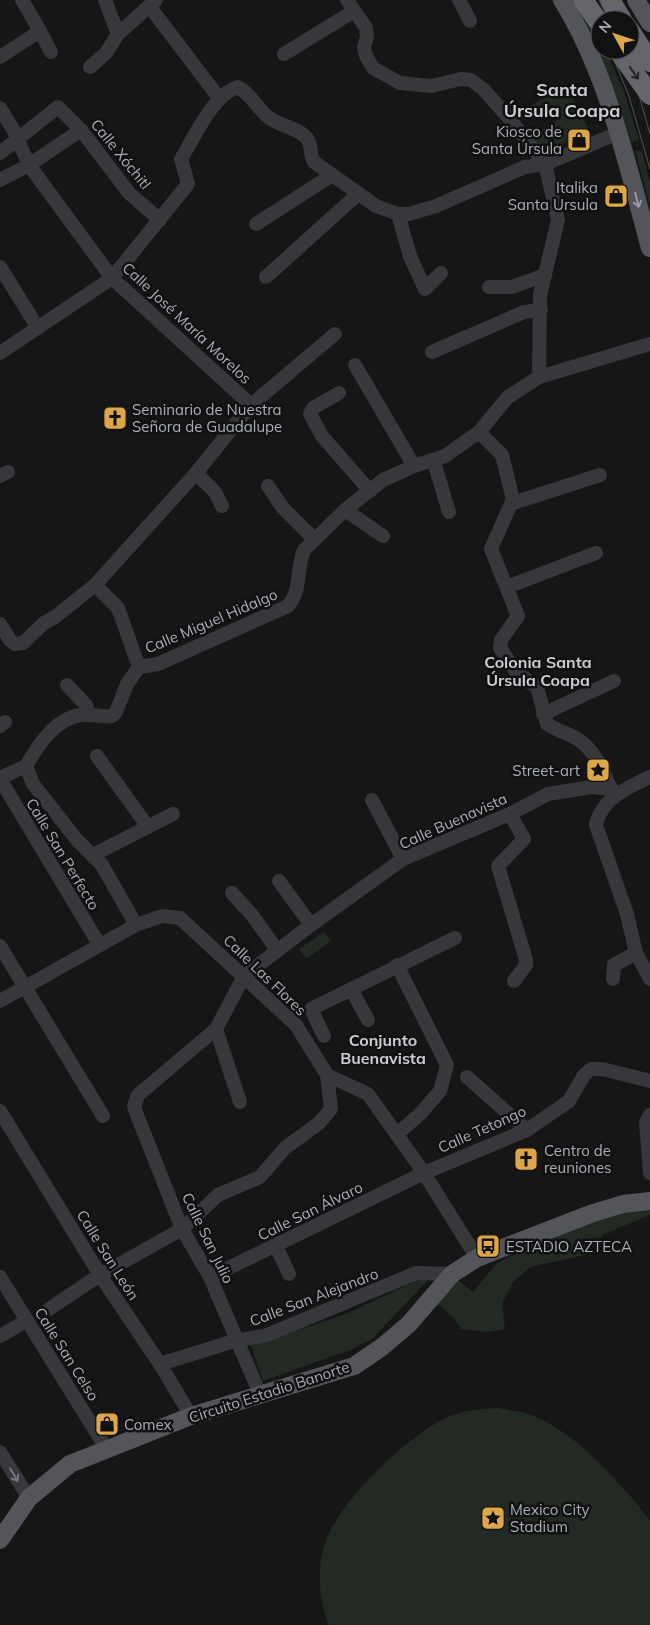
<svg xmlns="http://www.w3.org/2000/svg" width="650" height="1625" viewBox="0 0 650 1625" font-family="Mulish,sans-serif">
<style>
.green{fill:#222a23}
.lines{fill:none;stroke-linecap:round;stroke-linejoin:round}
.minor{stroke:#37383c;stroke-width:14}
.major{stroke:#53555a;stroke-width:18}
.highway{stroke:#64666c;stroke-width:20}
.tram{stroke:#505257;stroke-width:1}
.highway-bridge{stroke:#64666c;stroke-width:20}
.oneway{stroke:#262628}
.oneway2{stroke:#989ba4}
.oneway3{stroke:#76787f}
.labels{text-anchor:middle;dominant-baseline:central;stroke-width:5;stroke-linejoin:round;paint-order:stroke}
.poi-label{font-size:15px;fill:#a9adb6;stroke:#111112;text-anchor:start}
.street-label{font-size:15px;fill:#a9adb6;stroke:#111112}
.neighbourhood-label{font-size:16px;font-weight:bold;fill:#caccd2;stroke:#111112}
.quarter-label{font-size:18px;font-weight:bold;fill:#caccd2;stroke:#111112}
</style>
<rect width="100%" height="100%" fill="#161617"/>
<!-- green -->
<g class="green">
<path d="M572 0H584C593 17 600 31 600 50H606L624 92 639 140 632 142 615 92Z"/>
<polygon points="566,85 588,128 541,157 529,139 561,117 552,104 530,119 523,110"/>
<polygon points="635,150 642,152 650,182 650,207"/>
<polygon points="324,932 331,941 306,959 299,949"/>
<polygon points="645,1207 650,1208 650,1215 604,1234 585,1255 530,1267 513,1282 502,1303 505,1329 487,1332 461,1329 452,1316 435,1302 458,1280 473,1292 496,1264 523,1250 608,1217"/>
<polygon points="424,1277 428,1280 372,1339 350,1350 263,1381 251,1346 346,1314"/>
<path d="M497 1408C509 1410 523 1411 534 1416 578 1434 621 1484 650 1520V1625H329C319 1600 316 1569 325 1543 338 1502 409 1434 448 1417 464 1410 480 1409 497 1408Z"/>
</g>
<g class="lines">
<!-- minor -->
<g class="minor">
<polyline points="105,0 118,34"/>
<polyline points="347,0 366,28 367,37 364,47 366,56 373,68 400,83 431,86 461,79 471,80 483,89 509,118 545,164 558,220 540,295 539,377"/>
<polyline points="459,0 470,21"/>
<polyline points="150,7 219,98"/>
<polyline points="40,31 51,52"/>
<polyline points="284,54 354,11"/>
<polyline points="0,57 40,31 22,0"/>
<polyline points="90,67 106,53 118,34 156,0"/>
<polyline points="0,108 14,131 29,165 112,278 251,405"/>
<polyline points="0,153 58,107 81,130 129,193 160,220"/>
<polyline points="0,180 29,165 81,130"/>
<polyline points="398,214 410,256 425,289 441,273"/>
<polyline points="256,224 332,175"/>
<polyline points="0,267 38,328"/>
<polyline points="266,277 358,194"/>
<polyline points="489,287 512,287 545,275"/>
<polyline points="432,352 524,312 541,310"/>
<path d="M0 353 112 278 188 184 181 159C194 138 213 94 238 87 251 94 257 108 268 117 279 126 296 127 306 137 313 144 309 155 314 162L376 206 398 214H409L436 206 525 167 545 164 618 133"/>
<polyline points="355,365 414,466"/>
<polyline points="339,393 313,408 310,414 322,436 370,491"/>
<path d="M479 432 502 455 513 499 491 549 518 616 501 640 500 648 517 673 537 687 547 724C557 731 569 733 579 740 596 752 603 771 611 789"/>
<polyline points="434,462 449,512"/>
<polyline points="196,473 215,492 222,506"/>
<polyline points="0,476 8,472"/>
<polyline points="268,486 283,508 314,539"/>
<polyline points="513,503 600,475"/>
<polyline points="345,510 383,536"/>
<polyline points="95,585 118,608 139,667"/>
<polyline points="507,587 596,553"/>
<polyline points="0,624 10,640 15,644 23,643 44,623 55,617 95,585 196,473 251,405 335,334"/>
<polyline points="67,685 86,705 89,715"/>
<polyline points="543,714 614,681"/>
<polyline points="0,726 5,722"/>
<polyline points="97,756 148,827"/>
<path d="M26 766C38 745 55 719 80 715 91 714 101 717 112 716L116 712 127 684 139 667 158 664 288 606C302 589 296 569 304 550L345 510 383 480 414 466 445 456 479 432 508 397 539 377 650 344"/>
<polyline points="26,766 33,784 77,840 102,865 136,925"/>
<path d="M650 777C628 787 601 799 596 825L627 914 636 953 650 979"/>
<polyline points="0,778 26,766"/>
<polyline points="0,779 99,944"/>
<polyline points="372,800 403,859"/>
<polyline points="510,814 524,839 498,866 526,960 526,965 514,981"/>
<polyline points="93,855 173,814"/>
<polyline points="279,881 311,925"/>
<polyline points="232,893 252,915 277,950"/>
<polyline points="0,946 103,1116"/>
<polyline points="613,979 614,965 636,953"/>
<polyline points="351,989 368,1020"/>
<polyline points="0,1001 136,925 162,916 180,918 296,1025 327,1075 368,1094 424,1173 477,1258"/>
<polyline points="216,1029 240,1102"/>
<polyline points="324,1036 311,1009 455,938"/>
<polyline points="467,1077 527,1130"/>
<polyline points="0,1111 100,1275 160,1364 191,1416"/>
<polyline points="650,1115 646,1122 650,1173"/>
<polyline points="397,1134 420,1114 440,1091 447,1065 397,965"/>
<polyline points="276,1246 289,1274"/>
<polyline points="0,1277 106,1448"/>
<polyline points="210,1277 424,1173 527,1130 569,1101 584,1075 591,1069 602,1069 650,1081"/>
<polyline points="49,1309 100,1275 182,1229 218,1195 260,1177 285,1148 319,1123 331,1109 327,1075"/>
<polyline points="0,1336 26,1321"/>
<polyline points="160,1364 231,1342 267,1335 416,1273 452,1274"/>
<polyline points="260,1394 210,1277 182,1229 137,1115 134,1106 138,1095 216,1029 244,976 311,925 403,859 510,814 548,794 592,787 611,789 617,793"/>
<polyline points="0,1452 29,1498"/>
</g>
<!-- major -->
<g class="major">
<path d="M562 0C608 74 627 164 650 248"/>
<polyline points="636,0 650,23"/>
<polyline points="0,1540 29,1498 70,1464 191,1416 354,1366 382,1347 409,1324 452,1274 477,1258 593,1213 623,1204 650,1201"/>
</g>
<!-- highway -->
<g class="highway">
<polyline points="610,0 622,20"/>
<polyline points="630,31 650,62"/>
</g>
<!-- tram -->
<g class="tram">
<polyline points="588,0 600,26"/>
<polyline points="599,0 609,20"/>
<polyline points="610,50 629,96 650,169"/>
<polyline points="621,50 639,95 650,134"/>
</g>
<!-- highway-bridge -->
<g class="highway-bridge">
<polyline points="583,0 600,24"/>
<polyline points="618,50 650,95"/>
</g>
</g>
<!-- one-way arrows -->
<defs><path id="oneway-shaft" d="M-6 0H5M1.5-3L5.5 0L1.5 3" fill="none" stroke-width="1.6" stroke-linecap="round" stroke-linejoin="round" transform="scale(1.25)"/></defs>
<use class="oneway" href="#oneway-shaft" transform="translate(634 73) rotate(55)"/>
<use class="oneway2" href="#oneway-shaft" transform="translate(637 200) rotate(75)"/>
<use class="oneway3" href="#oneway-shaft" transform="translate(14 1475) rotate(59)"/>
<!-- icons -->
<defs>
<g id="shop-square" transform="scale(1.25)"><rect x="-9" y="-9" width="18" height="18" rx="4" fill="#dda648" stroke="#111112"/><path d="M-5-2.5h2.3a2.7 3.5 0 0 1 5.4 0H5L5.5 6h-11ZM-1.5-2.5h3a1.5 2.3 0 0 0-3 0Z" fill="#111"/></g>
<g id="church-square" transform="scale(1.25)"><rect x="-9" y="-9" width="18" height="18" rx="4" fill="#dda648" stroke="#111112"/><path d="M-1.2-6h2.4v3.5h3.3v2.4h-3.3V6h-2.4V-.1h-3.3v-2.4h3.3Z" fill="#111"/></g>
<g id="sight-square" transform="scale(1.25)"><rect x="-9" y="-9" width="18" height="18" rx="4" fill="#dda648" stroke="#111112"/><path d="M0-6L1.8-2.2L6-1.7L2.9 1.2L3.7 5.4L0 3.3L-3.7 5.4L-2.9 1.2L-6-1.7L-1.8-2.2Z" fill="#111"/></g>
<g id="bus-square" transform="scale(1.25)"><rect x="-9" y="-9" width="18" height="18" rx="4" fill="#dda648" stroke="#111112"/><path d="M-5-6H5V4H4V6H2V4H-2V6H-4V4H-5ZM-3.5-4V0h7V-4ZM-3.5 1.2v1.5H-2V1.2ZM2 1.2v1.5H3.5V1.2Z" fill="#111"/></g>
</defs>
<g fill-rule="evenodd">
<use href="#shop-square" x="579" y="140"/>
<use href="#shop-square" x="616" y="196"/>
<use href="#church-square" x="115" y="418"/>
<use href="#sight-square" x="598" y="770"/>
<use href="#church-square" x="526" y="1159"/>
<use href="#bus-square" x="488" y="1246"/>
<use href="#shop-square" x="107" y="1424"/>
<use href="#sight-square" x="493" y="1518"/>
</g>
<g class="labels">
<!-- poi labels -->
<g class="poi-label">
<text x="562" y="131" text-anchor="end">Kiosco de<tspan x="562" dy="17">Santa Úrsula</tspan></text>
<text x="598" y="187" text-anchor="end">Italika<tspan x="598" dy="17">Santa Ursula</tspan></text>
<text x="132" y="409">Seminario de Nuestra<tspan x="132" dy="17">Señora de Guadalupe</tspan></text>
<text x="580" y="770" text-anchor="end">Street-art</text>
<text x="544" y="1150">Centro de<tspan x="544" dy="17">reuniones</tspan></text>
<text x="506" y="1246">ESTADIO AZTECA</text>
<text x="124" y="1424">Comex</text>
<text x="510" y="1509">Mexico City<tspan x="510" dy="17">Stadium</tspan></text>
</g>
<!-- street labels -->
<g class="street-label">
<text transform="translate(121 154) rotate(51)">Calle Xóchitl</text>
<text transform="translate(187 323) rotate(43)">Calle José María Morelos</text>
<text transform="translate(211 621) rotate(-23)">Calle Miguel Hidalgo</text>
<text transform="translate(453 821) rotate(-24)">Calle Buenavista</text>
<text transform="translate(63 854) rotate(59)">Calle San Perfecto</text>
<text transform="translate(265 975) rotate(44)">Calle Las Flores</text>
<text transform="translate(482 1129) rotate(-24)">Calle Tetongo</text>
<text transform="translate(310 1211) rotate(-26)">Calle San Álvaro</text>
<text transform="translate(208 1238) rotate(64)">Calle San Julio</text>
<text transform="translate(108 1255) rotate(58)">Calle San León</text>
<text transform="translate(314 1297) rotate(-21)">Calle San Alejandro</text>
<text transform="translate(67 1354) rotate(58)">Calle San Celso</text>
<text transform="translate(269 1392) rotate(-18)">Circuito Estadio Banorte</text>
</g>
<!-- neighbourhood labels -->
<g class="neighbourhood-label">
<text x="538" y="662">Colonia Santa<tspan x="538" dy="18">Úrsula Coapa</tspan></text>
<text x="383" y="1040">Conjunto<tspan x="383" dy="18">Buenavista</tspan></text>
</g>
<!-- quarter labels -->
<g class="quarter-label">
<text x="562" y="89">Santa<tspan x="562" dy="21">Úrsula Coapa</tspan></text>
</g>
</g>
<!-- north arrow -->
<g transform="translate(615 35) rotate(310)"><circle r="24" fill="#111112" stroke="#4e4f54"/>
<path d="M0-4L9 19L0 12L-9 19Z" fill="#dda648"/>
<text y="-8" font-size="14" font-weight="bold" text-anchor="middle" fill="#a9adb6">N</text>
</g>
</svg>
